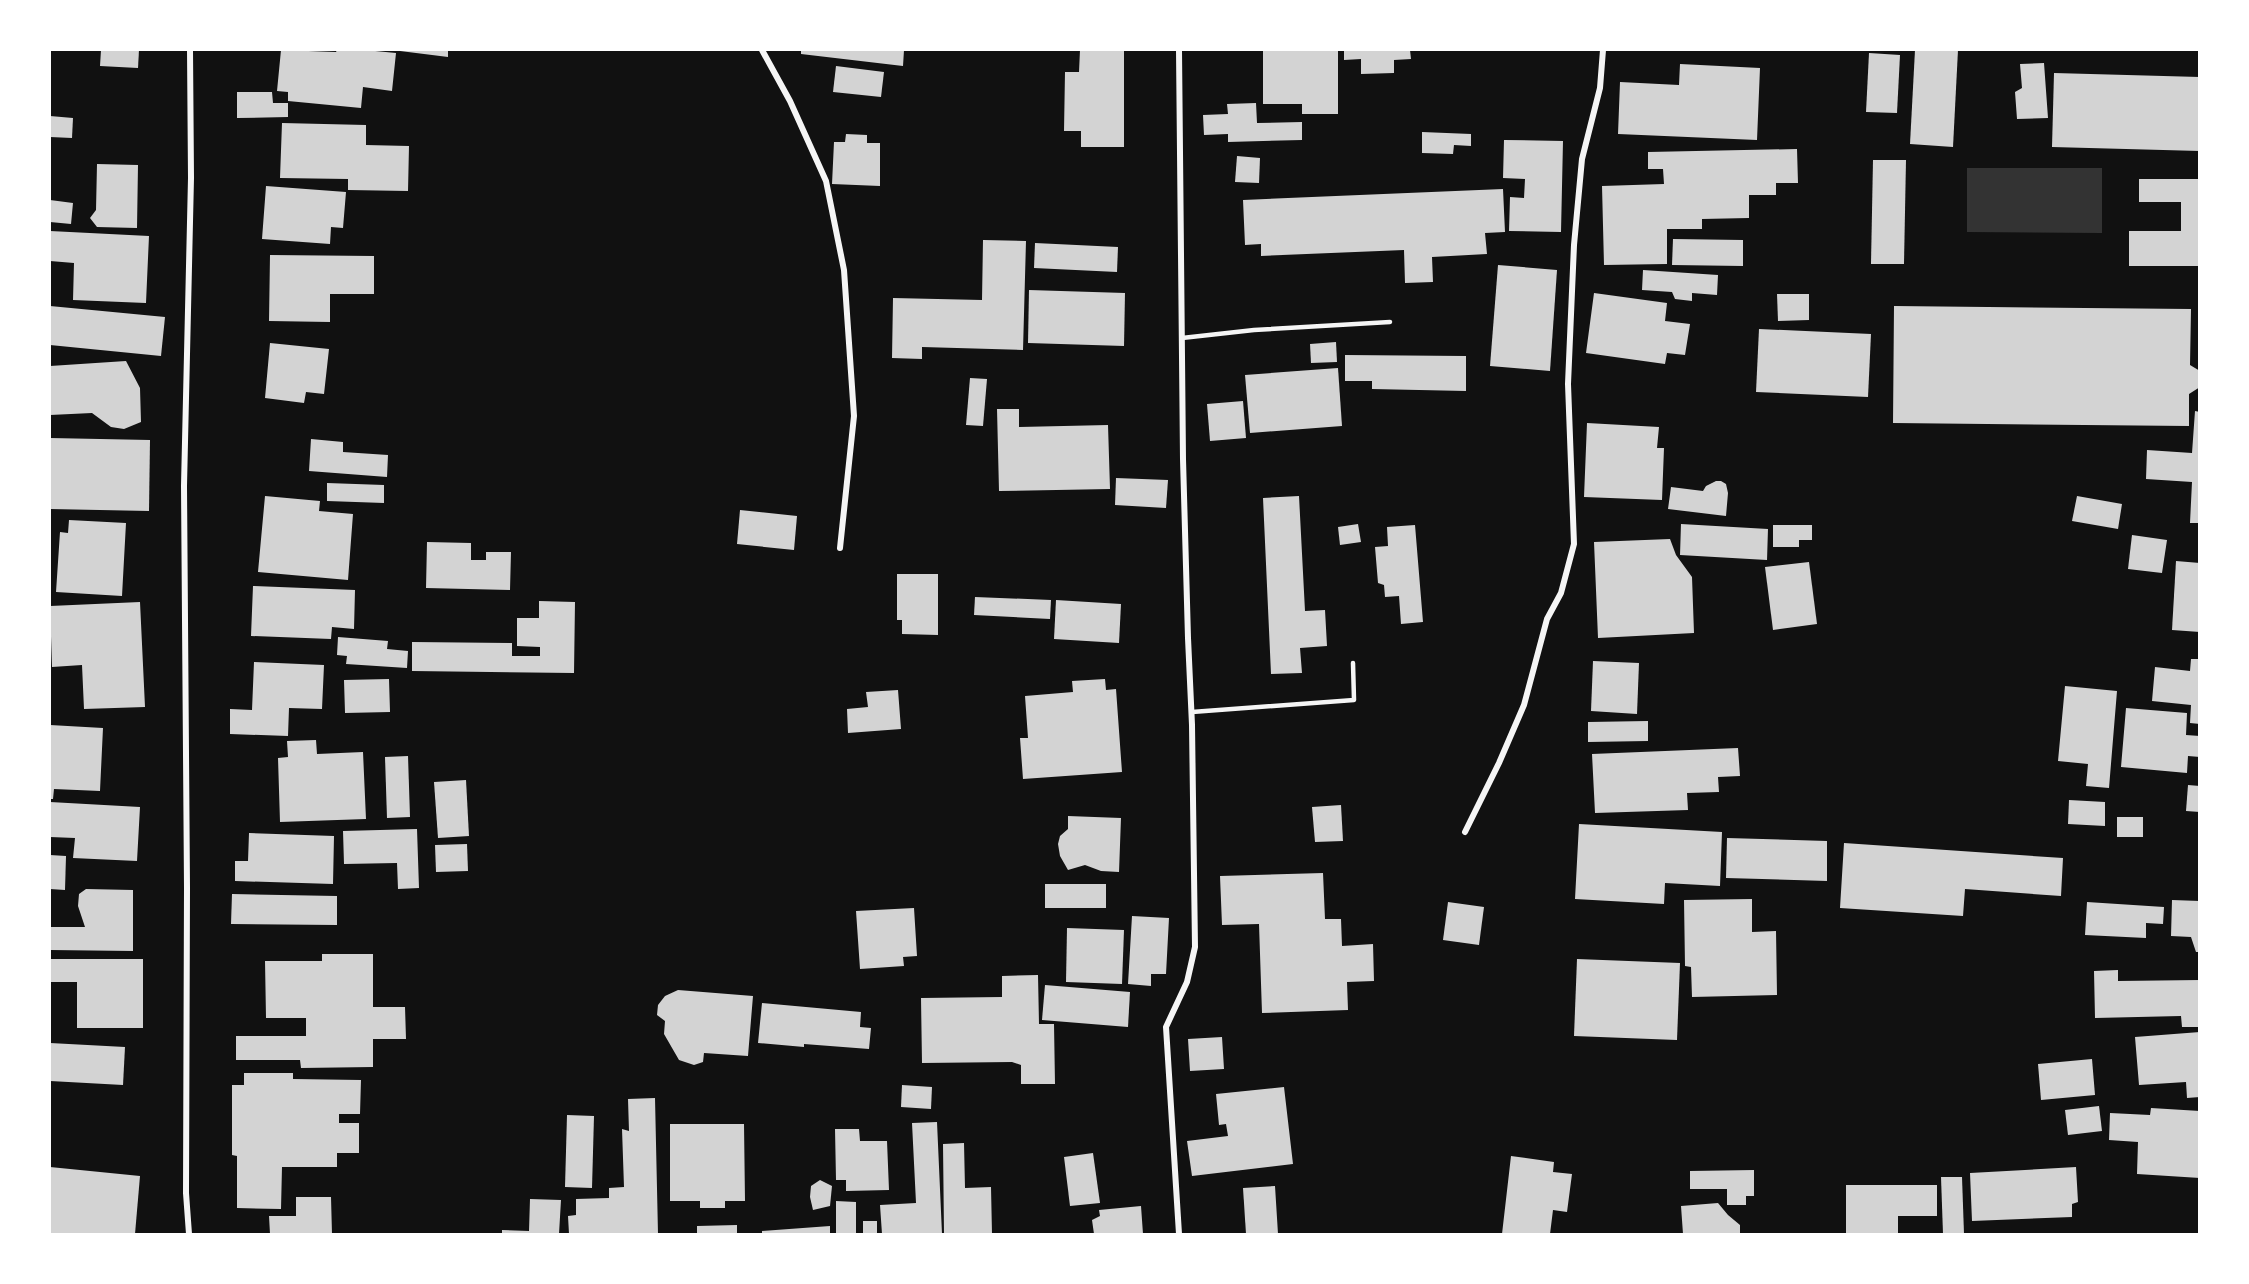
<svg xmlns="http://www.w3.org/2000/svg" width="2249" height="1284" viewBox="0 0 2249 1284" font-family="Montserrat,sans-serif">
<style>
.water{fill:#333}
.building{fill:#d3d3d3}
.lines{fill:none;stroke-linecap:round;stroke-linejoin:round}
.service{stroke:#f5f5f5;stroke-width:4.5}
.minor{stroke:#f5f5f5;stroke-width:6}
</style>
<rect width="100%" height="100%" fill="#111"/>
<!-- water -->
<polygon class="water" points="1967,168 2102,168 2102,233 1967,232"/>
<!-- building -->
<g class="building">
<polygon points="101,50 139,50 138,68 100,66"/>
<polygon points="281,50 336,52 337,50 365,50 396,53 392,91 363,87 361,108 288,101 288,92 277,91"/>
<polygon points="392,50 448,50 448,57"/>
<polygon points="801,50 904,50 903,66 801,54"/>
<polygon points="1080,50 1124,50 1124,147 1081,147 1081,131 1064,131 1065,72 1079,72"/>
<polygon points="1263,50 1338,50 1338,114 1302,114 1302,104 1263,104"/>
<polygon points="1344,50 1410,50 1411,59 1394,60 1394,73 1361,74 1361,59 1344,60"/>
<polygon points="1915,50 1958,50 1953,147 1910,144"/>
<polygon points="1869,53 1900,55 1897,113 1866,112"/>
<polygon points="2044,63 2048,118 2017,119 2015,92 2022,88 2020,64"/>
<polygon points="1680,64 1760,68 1757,140 1618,134 1620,82 1679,85"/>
<polygon points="836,66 884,72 881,97 833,92"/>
<polygon points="2054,73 2200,77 2200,151 2052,147"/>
<polygon points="237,92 272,92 273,103 288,103 288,117 237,118"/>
<polygon points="1256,103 1257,123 1302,122 1302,140 1228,142 1228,134 1204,135 1203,115 1228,114 1227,104"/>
<polygon points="50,116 73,118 72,138 50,137"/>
<polygon points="282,123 366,125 366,145 409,146 408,191 348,190 348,179 280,178"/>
<polygon points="1422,132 1471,134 1471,146 1454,145 1453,154 1422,153"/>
<polygon points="846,134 867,135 867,143 880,143 880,186 832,184 834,142 845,142"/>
<polygon points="1504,140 1563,141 1561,232 1509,231 1510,197 1524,198 1525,179 1503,178"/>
<polygon points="1797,149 1798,183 1776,183 1776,195 1749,195 1749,218 1702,219 1702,229 1667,229 1667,264 1604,265 1602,186 1664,184 1663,169 1648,169 1648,152"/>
<polygon points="1237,156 1260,158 1259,183 1235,182"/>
<polygon points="1873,160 1906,160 1904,264 1871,264"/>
<polygon points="97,164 138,165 137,228 97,227 90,218 96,210"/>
<polygon points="2139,179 2200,179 2200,266 2129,266 2129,231 2181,231 2181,202 2139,202"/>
<polygon points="266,186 346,192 343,228 331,227 330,244 262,239"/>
<polygon points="1503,189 1505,232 1485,233 1487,254 1432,257 1433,282 1405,283 1404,250 1261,256 1261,244 1245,245 1243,200"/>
<polygon points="50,200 73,203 71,224 50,222"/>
<polygon points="50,231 149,236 146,303 73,300 74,263 50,261"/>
<polygon points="1673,239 1743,240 1743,266 1672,265"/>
<polygon points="983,240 1026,241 1023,350 922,347 922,359 892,358 893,298 982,300"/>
<polygon points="1035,243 1118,247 1117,272 1034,268"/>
<polygon points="270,255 374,256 374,294 330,294 330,322 269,321"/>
<polygon points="1498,265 1557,270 1550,371 1490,366"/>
<polygon points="1643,270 1718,275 1717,295 1692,293 1692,301 1675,299 1672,292 1642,290"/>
<polygon points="1029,290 1125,293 1124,346 1028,343"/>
<polygon points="1594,293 1667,303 1665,321 1690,324 1685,355 1667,353 1665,364 1586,353"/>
<polygon points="1777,294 1809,294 1809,320 1778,321"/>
<polygon points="50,306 165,317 161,356 50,345"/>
<polygon points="1894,306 2191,309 2190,365 2200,371 2200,387 2189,394 2189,426 1893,423"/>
<polygon points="1759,329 1871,334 1868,397 1756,392"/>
<polygon points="1336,342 1337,362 1311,363 1310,344"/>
<polygon points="270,343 329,349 324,394 306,392 304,403 265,398"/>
<polygon points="1345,355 1466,356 1466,391 1372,389 1372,381 1345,381"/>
<polygon points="126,361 140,388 141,422 124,429 111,427 92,413 50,415 50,366"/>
<polygon points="1338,368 1342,426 1250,433 1245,375"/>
<polygon points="970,378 987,379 983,426 966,425"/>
<polygon points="1243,401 1246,438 1210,441 1207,404"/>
<polygon points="997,409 1019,409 1019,427 1108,425 1110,489 999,491"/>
<polygon points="2195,411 2200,412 2200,523 2190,523 2192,482 2146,479 2147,450 2192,453"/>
<polygon points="1587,423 1659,427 1657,448 1664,448 1662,500 1584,497"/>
<polygon points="50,438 150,440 149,511 50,509"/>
<polygon points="311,439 343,442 343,452 388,455 387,477 309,471"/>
<polygon points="1116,478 1168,480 1166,508 1115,505"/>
<polygon points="1716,481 1721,481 1726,484 1728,493 1726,516 1668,509 1671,487 1703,491 1706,486"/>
<polygon points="327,483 384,485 384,503 327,501"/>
<polygon points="265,496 320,501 319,511 353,514 348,580 258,572"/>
<polygon points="1299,496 1305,611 1325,610 1327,646 1300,648 1302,673 1271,674 1263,498"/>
<polygon points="2077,496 2122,504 2118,529 2072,521"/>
<polygon points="740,510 797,516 794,550 737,544"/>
<polygon points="69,520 126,523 122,596 56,592 60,532 68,533"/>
<polygon points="1358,524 1361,542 1340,545 1338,527"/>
<polygon points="1681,524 1768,529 1767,560 1680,555"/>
<polygon points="1415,525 1423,622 1401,624 1399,596 1385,597 1384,585 1378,583 1375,547 1388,546 1387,527"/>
<polygon points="1773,525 1812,525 1812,540 1799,540 1799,547 1773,547"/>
<polygon points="2132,535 2167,540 2162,573 2128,569"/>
<polygon points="1670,539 1676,555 1692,577 1694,633 1598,638 1594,542"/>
<polygon points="427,542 471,543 471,560 486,560 486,552 511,552 510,590 426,588"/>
<polygon points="2176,561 2200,563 2200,632 2172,630"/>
<polygon points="1809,562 1817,624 1773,630 1765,567"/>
<polygon points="897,574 938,574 938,635 902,634 902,620 897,620"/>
<polygon points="253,586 355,590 354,629 332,627 331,639 251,636"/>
<polygon points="975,597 1051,600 1050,619 974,615"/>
<polygon points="1056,600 1121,604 1119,643 1054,639"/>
<polygon points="539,601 575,602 574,673 412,671 412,642 512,643 512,656 540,656 540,647 517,646 517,618 539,618"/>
<polygon points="140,602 145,707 84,709 82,665 52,667 50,606"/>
<polygon points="338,637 388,641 387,649 408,651 407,668 346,664 347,656 337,655"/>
<polygon points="2191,659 2200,659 2200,724 2190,723 2191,705 2152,701 2155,667 2190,671"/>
<polygon points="1593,661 1639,663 1637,714 1591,711"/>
<polygon points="254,662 324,665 322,709 289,708 288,736 230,734 230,709 252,710"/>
<polygon points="389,679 390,712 345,713 344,680"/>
<polygon points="1105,679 1106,690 1116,689 1122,772 1023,779 1020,738 1028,738 1025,696 1073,692 1072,681"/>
<polygon points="2065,686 2117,691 2109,788 2086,786 2088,764 2058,761"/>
<polygon points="898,690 901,729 848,733 847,709 868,707 866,692"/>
<polygon points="2126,708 2187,713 2186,735 2200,736 2200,757 2188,756 2187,773 2121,767"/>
<polygon points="1648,721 1648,741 1588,742 1588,722"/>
<polygon points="50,725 103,728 100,791 54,789 53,799 50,799"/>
<polygon points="316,740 317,754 363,752 366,819 280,822 278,758 288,757 287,741"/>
<polygon points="1738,748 1740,776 1718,777 1719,792 1687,793 1688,810 1595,813 1592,754"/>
<polygon points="408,756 410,817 387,818 385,757"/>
<polygon points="466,780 469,836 438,838 434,782"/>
<polygon points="2188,785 2200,786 2200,812 2186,811"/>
<polygon points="2069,800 2105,802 2105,826 2068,824"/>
<polygon points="50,802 140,807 137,861 73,858 75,838 50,837"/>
<polygon points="1341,805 1343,841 1315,842 1312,807"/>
<polygon points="1068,816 1121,818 1119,872 1101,871 1085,865 1068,870 1060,856 1058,844 1060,836 1068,829"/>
<rect x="2117" y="817" width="26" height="20"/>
<polygon points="1579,824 1722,832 1720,886 1665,883 1664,904 1575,899"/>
<polygon points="417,829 419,888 398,889 397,863 344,864 343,831"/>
<polygon points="249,833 334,836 333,884 235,881 235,861 248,861"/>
<polygon points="1727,838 1827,841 1827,881 1726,878"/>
<polygon points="1844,843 2063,858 2061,896 1965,889 1963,916 1840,908"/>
<polygon points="467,844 468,871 436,872 435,845"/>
<polygon points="50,855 66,856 65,890 50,889"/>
<polygon points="1323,873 1325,919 1341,919 1342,946 1373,944 1374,981 1347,982 1348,1010 1262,1013 1259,924 1222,925 1220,876"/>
<rect x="1045" y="884" width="61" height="24"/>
<polygon points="86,889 133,890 133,951 50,950 50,927 85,927 78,906 79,894"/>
<polygon points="232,894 337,896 337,925 231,924"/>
<polygon points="1752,899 1752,932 1776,931 1777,995 1692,997 1691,967 1685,966 1684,900"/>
<polygon points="2172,900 2200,901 2200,952 2196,952 2191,937 2171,936"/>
<polygon points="1448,902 1484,907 1479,945 1443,940"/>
<polygon points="2087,902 2164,907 2163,924 2146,923 2146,938 2085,935"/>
<polygon points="914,908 917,956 903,957 904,966 860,969 856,911"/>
<polygon points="1132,916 1169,918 1166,974 1151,974 1151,986 1128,984"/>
<polygon points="1067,928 1124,930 1122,984 1066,982"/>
<polygon points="322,954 373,954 373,1007 405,1007 406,1039 373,1039 373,1067 301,1068 300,1060 236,1060 236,1036 306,1036 306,1018 266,1018 265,961 322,961"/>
<polygon points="50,959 143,959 143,1028 77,1028 77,982 50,982"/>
<polygon points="1577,959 1680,963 1677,1040 1574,1036"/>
<polygon points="2118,970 2118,981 2200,980 2200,1027 2182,1027 2181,1016 2095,1018 2094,971"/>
<polygon points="1038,975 1039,1024 1054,1024 1055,1084 1021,1084 1021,1065 1012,1062 922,1063 921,998 1002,997 1002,976"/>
<polygon points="1045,985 1130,992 1128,1027 1042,1020"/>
<polygon points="678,990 753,996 748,1056 704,1053 703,1062 694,1065 679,1060 664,1034 665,1021 657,1015 658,1005 665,996"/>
<polygon points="762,1003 861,1012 860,1027 871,1028 869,1049 804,1044 804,1047 758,1043"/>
<polygon points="2200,1032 2200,1097 2187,1098 2186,1082 2139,1085 2135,1037"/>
<polygon points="1222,1037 1224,1069 1190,1071 1188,1039"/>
<polygon points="50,1043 125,1047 123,1085 50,1081"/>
<polygon points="2092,1059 2095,1095 2041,1100 2038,1064"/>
<polygon points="244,1073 293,1073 293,1079 361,1080 360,1114 339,1114 339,1123 359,1123 359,1153 337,1153 337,1167 282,1167 281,1209 237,1208 237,1156 232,1155 232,1085 244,1085"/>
<polygon points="902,1085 932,1087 931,1109 901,1107"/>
<polygon points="1284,1087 1293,1164 1192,1176 1187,1141 1228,1136 1226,1124 1219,1125 1216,1094"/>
<polygon points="655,1098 658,1234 569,1234 568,1216 576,1215 576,1199 609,1198 609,1188 624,1187 622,1129 629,1131 628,1099"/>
<polygon points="2099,1106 2102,1131 2068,1135 2065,1110"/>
<polygon points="2151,1108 2200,1111 2200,1178 2137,1174 2138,1142 2109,1140 2110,1113 2150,1115"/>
<polygon points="567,1115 594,1116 592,1188 565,1187"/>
<polygon points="937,1122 942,1234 882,1234 880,1205 916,1203 912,1123"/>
<polygon points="670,1124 744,1124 745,1201 725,1201 725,1208 700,1208 700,1201 670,1201"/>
<polygon points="835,1129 859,1129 860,1141 887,1141 889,1190 846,1191 846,1180 836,1180"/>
<polygon points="964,1143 965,1188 991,1187 992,1234 944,1234 943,1144"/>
<polygon points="1093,1153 1100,1203 1070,1206 1064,1157"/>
<polygon points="1511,1156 1554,1162 1553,1172 1572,1174 1567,1212 1553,1210 1550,1234 1502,1234"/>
<polygon points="50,1167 140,1176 135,1234 50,1234"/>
<polygon points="2076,1167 2078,1202 2072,1204 2072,1217 1972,1221 1970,1173"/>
<polygon points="1754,1170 1754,1196 1746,1196 1746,1205 1727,1205 1727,1189 1690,1189 1690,1171"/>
<polygon points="1941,1177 1962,1177 1964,1234 1943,1234"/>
<polygon points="820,1180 832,1186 830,1206 813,1210 810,1197 811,1186"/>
<polygon points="1846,1185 1937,1185 1937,1216 1898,1216 1898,1234 1846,1234"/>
<polygon points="1275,1186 1278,1234 1246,1234 1243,1188"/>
<polygon points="296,1197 331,1197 332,1234 270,1234 269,1216 296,1216"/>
<polygon points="530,1199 561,1200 559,1234 502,1234 502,1230 529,1231"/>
<polygon points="836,1201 856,1202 856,1234 836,1234"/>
<polygon points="1718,1203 1728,1215 1740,1225 1740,1234 1683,1234 1681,1206"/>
<polygon points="1141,1206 1143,1234 1094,1234 1092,1220 1100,1216 1099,1210"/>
<rect x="863" y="1221" width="14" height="13"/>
<polygon points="737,1225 737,1234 697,1234 697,1226"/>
<polygon points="830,1226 830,1234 762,1234 762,1231"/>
</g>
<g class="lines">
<!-- service -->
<g class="service">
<polyline points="1182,338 1254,330 1390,322"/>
<polyline points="1192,712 1354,700 1353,663"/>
</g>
<!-- minor -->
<g class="minor">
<polyline points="762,50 790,101 826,181 844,270 854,416 840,548"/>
<polyline points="1465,832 1499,763 1524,705 1547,619 1561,593 1574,544 1568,384 1574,245 1582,159 1600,88 1603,50"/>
<polyline points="189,1234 186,1193 187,888 184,486 191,178 190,50"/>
<polyline points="1179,1234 1166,1027 1187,982 1195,947 1192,725 1188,638 1183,459 1179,50"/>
</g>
</g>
<!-- border -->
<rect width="2249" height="1284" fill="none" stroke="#ffffff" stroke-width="102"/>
</svg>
